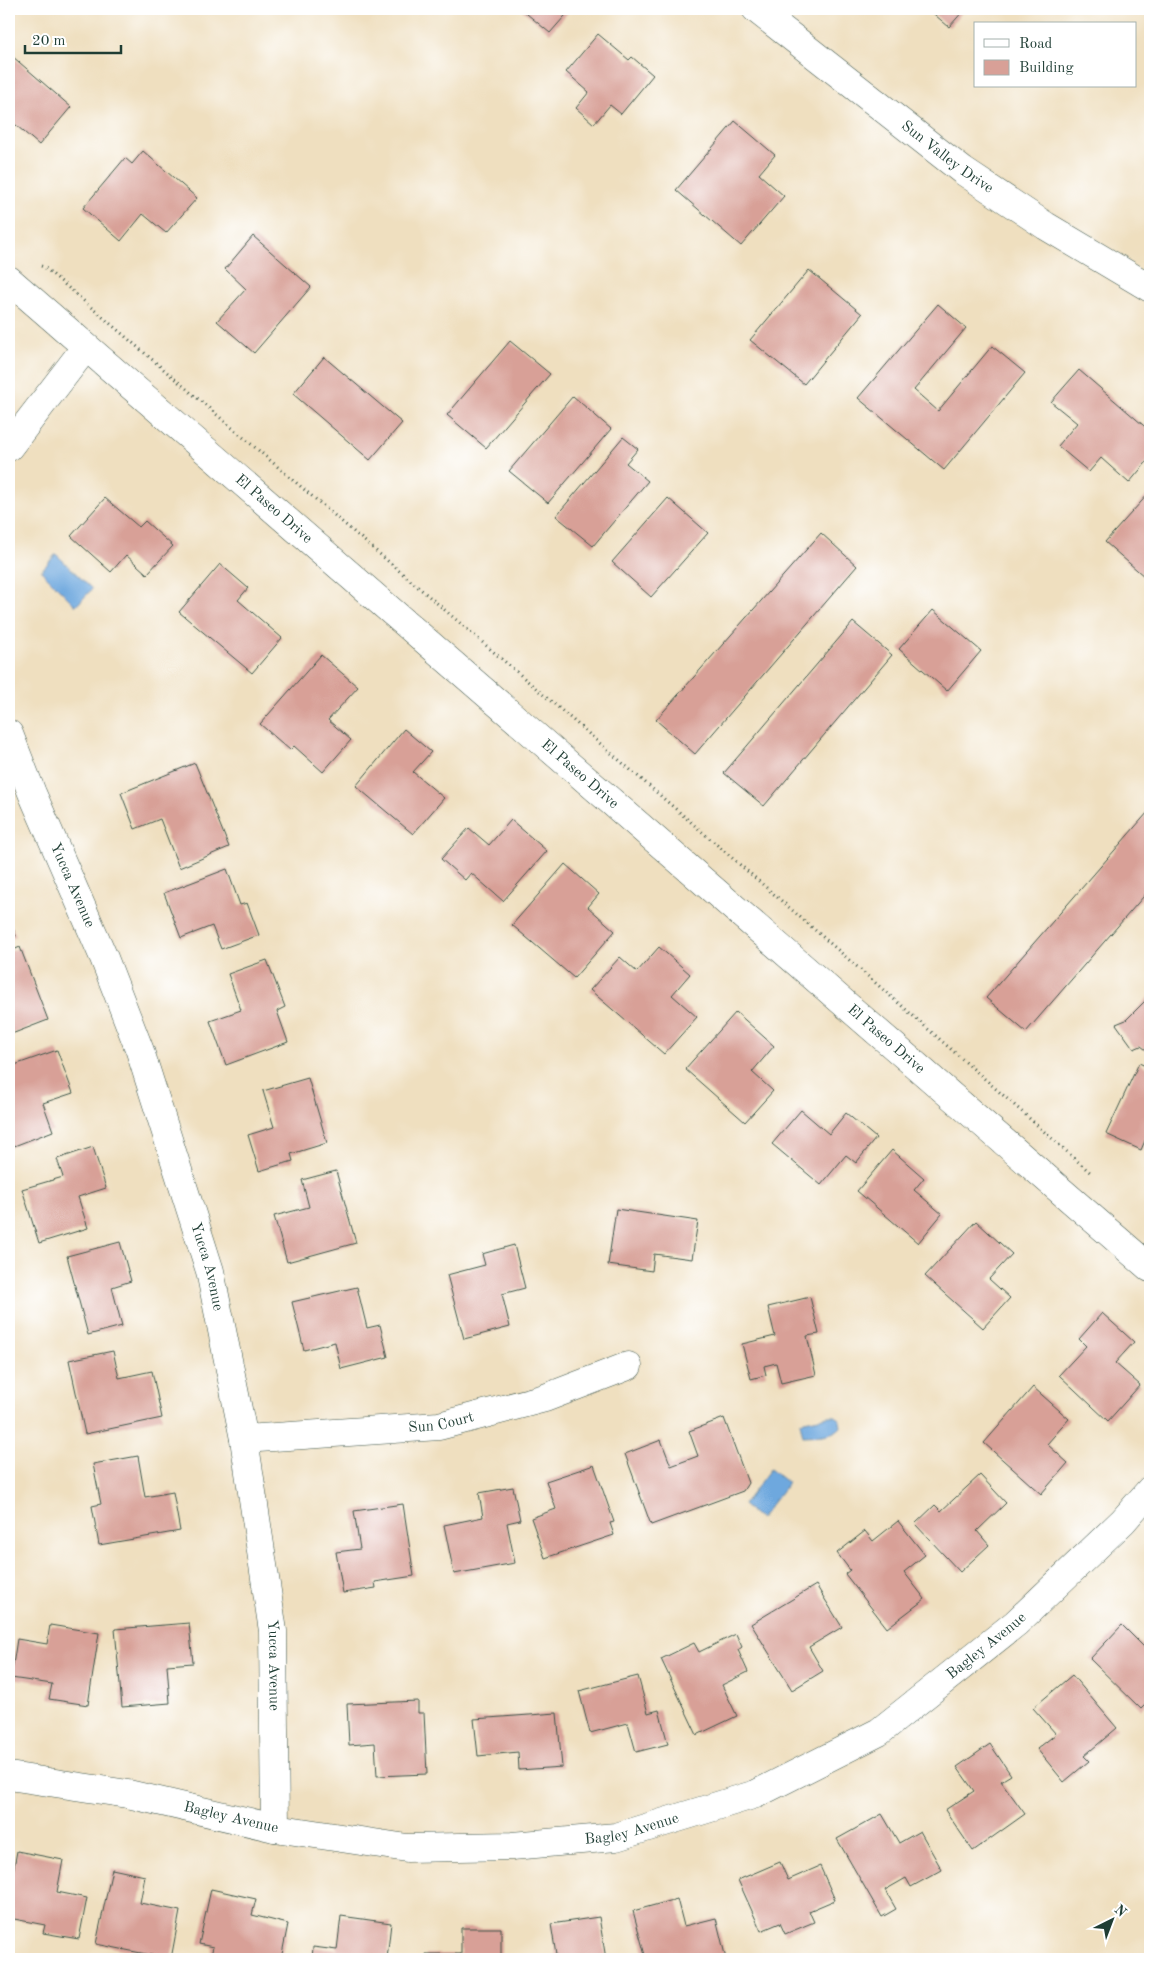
<svg xmlns="http://www.w3.org/2000/svg" width="1159" height="1968" viewBox="0 0 1159 1968" font-family="'Old Standard TT',serif">
<style>
.water{fill:#6ea8de;stroke:#467289}
.building{fill:#d8a097}
.lines{fill:none;stroke-linecap:round;stroke-linejoin:round}
.minor-casing{stroke:#3e5549;stroke-width:29}
.path{stroke:#3e5549;stroke-width:3;stroke-dasharray:1 4;stroke-linecap:butt}
.minor{stroke:#fff;stroke-width:28}
.labels{text-anchor:middle;dominant-baseline:central;stroke-width:4;stroke-linejoin:round;paint-order:stroke}
.street-label{font-size:15px;fill:#1f3d34;stroke:#fff}
</style>
<rect width="100%" height="100%" fill="#fff"/>
<filter id="ink" filterUnits="userSpaceOnUse"><feTurbulence type="fractalNoise" baseFrequency=".02" numOctaves="2"/><feDisplacementMap in="SourceGraphic" scale="10" xChannelSelector="R" yChannelSelector="G"/><feConvolveMatrix kernelMatrix="1 2 1 2 8 2 1 2 1" color-interpolation-filters="sRGB"/></filter>
<filter id="wash" filterUnits="userSpaceOnUse"><feTurbulence type="fractalNoise" baseFrequency=".0096" numOctaves="4" result="noise"/><feDisplacementMap in="SourceGraphic" scale="20" xChannelSelector="R" yChannelSelector="G"/><feGaussianBlur stdDeviation="1.12" result="paint"/><feColorMatrix in="noise" values="0 0 0 0 0 0 0 0 0 0 0 0 0 0 0 0 0 1.4 0 .05"/><feComposite in="paint" operator="in"/></filter>
<g filter="url(#wash)">
<rect width="100%" height="100%" fill="#efdfbf"/>
<!-- water -->
<g class="water">
<polygon points="56,554 92,589 76,606 41,571"/>
<path d="M828 1416H836L840 1421 841 1427C832 1437 815 1435 803 1436L800 1422Z"/>
<polygon points="770,1469 788,1483 760,1519 743,1505"/>
</g>
<g id="blocks">
<!-- building -->
<g class="building">
<polygon points="521,9 571,9 550,33"/>
<polygon points="928,9 965,9 949,27"/>
<polygon points="598,34 629,60 632,57 653,75 621,114 610,105 594,124 576,108 589,92 566,72"/>
<polygon points="12,56 71,107 39,145 9,119 9,60"/>
<polygon points="735,121 775,155 759,174 784,196 741,246 676,190"/>
<polygon points="143,151 197,198 166,233 143,214 121,241 83,208 125,158 132,164"/>
<polygon points="253,236 311,287 254,353 217,321 246,289 225,269"/>
<polygon points="809,270 862,314 804,384 750,340"/>
<polygon points="938,304 966,328 914,390 938,411 992,346 1025,373 944,470 858,398"/>
<polygon points="510,341 550,374 486,448 447,415"/>
<polygon points="324,357 402,423 370,460 293,394"/>
<polygon points="1079,370 1150,431 1150,458 1129,483 1101,458 1089,472 1058,446 1077,423 1051,402"/>
<polygon points="573,396 611,429 548,503 509,471"/>
<polygon points="623,437 638,449 626,463 648,481 593,546 556,516"/>
<polygon points="1150,492 1150,571 1145,577 1105,542"/>
<polygon points="105,498 139,527 145,521 173,546 147,574 126,555 111,572 71,536"/>
<polygon points="668,498 708,533 651,597 612,562"/>
<polygon points="821,533 857,566 695,754 656,720"/>
<polygon points="220,564 248,588 238,600 282,638 252,673 179,612"/>
<polygon points="933,610 981,651 947,691 899,649"/>
<polygon points="853,622 892,655 764,806 724,773"/>
<polygon points="321,655 358,687 328,720 351,740 323,772 294,746 290,750 260,724"/>
<polygon points="404,729 431,752 413,772 444,798 413,834 356,786"/>
<polygon points="195,763 229,847 179,868 160,819 135,829 121,793"/>
<polygon points="1148,812 1150,814 1150,889 1026,1032 986,998"/>
<polygon points="511,820 547,851 503,901 471,873 465,880 441,859 469,828 489,845"/>
<polygon points="565,864 599,894 588,907 615,931 574,978 512,925"/>
<polygon points="227,869 240,905 247,903 259,935 221,949 212,926 181,938 164,893"/>
<polygon points="9,919 16,936 9,939"/>
<polygon points="20,947 48,1020 9,1035 9,952"/>
<polygon points="659,947 690,974 672,995 697,1017 664,1054 590,990 620,957 637,972"/>
<polygon points="267,960 285,1007 277,1011 288,1042 226,1065 210,1021 241,1010 228,974"/>
<polygon points="1150,996 1150,1053 1141,1046 1134,1049 1116,1024 1126,1020"/>
<polygon points="736,1012 774,1046 752,1072 773,1091 745,1122 685,1069"/>
<polygon points="57,1050 73,1093 43,1103 53,1131 9,1148 9,1067"/>
<polygon points="1139,1063 1150,1068 1150,1129 1141,1150 1106,1134"/>
<polygon points="308,1078 327,1143 291,1154 293,1161 259,1171 248,1135 274,1127 263,1091"/>
<polygon points="801,1110 829,1134 846,1113 876,1138 856,1163 846,1155 821,1185 772,1144"/>
<polygon points="93,1147 106,1188 78,1197 88,1228 39,1243 22,1189 63,1177 57,1159"/>
<polygon points="892,1150 924,1178 914,1190 942,1214 918,1243 857,1191"/>
<polygon points="336,1171 356,1243 287,1262 274,1216 309,1207 302,1180"/>
<polygon points="616,1209 698,1221 692,1259 654,1254 652,1271 608,1265"/>
<polygon points="976,1221 1012,1254 989,1279 1010,1298 983,1328 925,1276"/>
<polygon points="120,1242 131,1281 112,1287 122,1326 88,1335 67,1256"/>
<polygon points="514,1245 525,1288 502,1294 510,1327 464,1339 447,1275 485,1265 482,1254"/>
<polygon points="357,1287 367,1328 380,1325 388,1357 341,1369 335,1342 304,1350 292,1302"/>
<polygon points="810,1297 819,1334 807,1336 816,1375 781,1383 776,1363 764,1366 766,1375 751,1379 742,1344 775,1336 768,1307"/>
<polygon points="1102,1313 1134,1342 1115,1363 1140,1385 1108,1421 1059,1375 1086,1346 1079,1339"/>
<polygon points="113,1351 119,1378 152,1371 162,1418 85,1434 69,1360"/>
<polygon points="1033,1387 1069,1419 1047,1444 1068,1463 1041,1494 984,1443"/>
<polygon points="724,1418 748,1483 743,1491 651,1525 625,1454 661,1440 671,1466 698,1456 689,1431"/>
<polygon points="138,1456 145,1497 173,1492 180,1531 99,1545 92,1506 101,1504 93,1464"/>
<polygon points="594,1465 614,1522 610,1523 614,1535 545,1558 531,1518 556,1509 546,1481"/>
<polygon points="980,1475 1006,1503 977,1531 989,1545 960,1572 915,1524 935,1505 941,1511"/>
<polygon points="513,1487 520,1520 507,1523 515,1563 454,1574 444,1525 483,1517 479,1493"/>
<polygon points="403,1504 414,1576 375,1582 376,1588 343,1593 336,1552 360,1549 354,1511"/>
<polygon points="898,1521 925,1555 904,1572 925,1599 887,1628 845,1574 850,1570 837,1553 865,1531 873,1541"/>
<polygon points="816,1585 842,1627 809,1647 823,1671 792,1690 751,1624"/>
<polygon points="189,1623 193,1663 167,1665 170,1703 122,1707 115,1629"/>
<polygon points="50,1625 99,1633 88,1705 49,1699 52,1684 11,1678 17,1639 47,1644"/>
<polygon points="1122,1625 1148,1651 1150,1649 1150,1700 1141,1709 1090,1659"/>
<polygon points="736,1634 742,1647 738,1650 748,1672 722,1685 737,1716 697,1735 661,1659 694,1643 699,1652"/>
<polygon points="1072,1675 1117,1728 1084,1756 1089,1761 1064,1782 1037,1749 1056,1734 1033,1708"/>
<polygon points="638,1676 648,1713 659,1710 668,1744 636,1752 628,1723 590,1733 579,1691"/>
<polygon points="418,1701 418,1713 424,1713 427,1774 377,1776 375,1743 349,1745 347,1704"/>
<polygon points="557,1713 562,1767 519,1770 518,1752 478,1756 474,1719"/>
<polygon points="990,1744 1011,1775 1001,1781 1025,1814 973,1851 945,1810 974,1791 957,1767"/>
<polygon points="882,1814 899,1843 920,1831 942,1870 911,1887 906,1878 885,1890 896,1909 882,1917 837,1839"/>
<polygon points="17,1851 63,1860 57,1892 87,1898 79,1939 43,1933 45,1925 9,1918 9,1894"/>
<polygon points="780,1862 788,1880 820,1866 835,1900 809,1911 814,1922 785,1934 780,1923 761,1931 738,1880"/>
<polygon points="112,1869 145,1876 140,1903 180,1911 171,1959 96,1944"/>
<polygon points="211,1889 256,1899 252,1915 288,1924 281,1959 210,1959 213,1947 199,1944"/>
<polygon points="677,1899 684,1926 716,1918 726,1959 646,1959 633,1911"/>
<polygon points="341,1916 391,1923 387,1959 312,1959 313,1947 337,1950"/>
<polygon points="599,1917 606,1959 535,1959 556,1955 551,1924"/>
<polygon points="461,1928 501,1928 501,1959 426,1959 426,1954 461,1954"/>
</g>
</g>
</g>
<g filter="url(#ink)">
<use href="#blocks" fill-opacity="0" stroke="#3e5549" stroke-width="1"/>
<g class="lines">
<!-- minor casing -->
<g class="minor-casing">
<g id="minor">
<path id="s1" d="M756 9 963 171 1046 226 1150 288"/>
<path id="s2" d="M9 280 1150 1268"/>
<polyline points="9,447 85,348"/>
<path id="s3" d="M9 734 32 793 104 958 140 1051 210 1271 244 1439 273 1631 275 1828"/>
<path id="s4" d="M244 1439 439 1426 545 1398 628 1366"/>
<path id="s5" d="M9 1776 128 1794 275 1828 407 1848 512 1846 616 1837 756 1794 879 1732 1016 1623 1123 1521 1150 1490"/>
</g>
</g>
<!-- path -->
<path class="path" d="M41 266 44 267C395 567 747 867 1092 1174"/>
<!-- minor -->
<use href="#minor" class="minor"/>
</g>
</g>
<g class="labels">
<!-- street labels -->
<g class="street-label">
<text stroke="none"><textPath href="#s1" startOffset="242">Sun Valley Drive</textPath></text>
<text stroke="none"><textPath href="#s2" startOffset="350">El Paseo Drive</textPath></text>
<text stroke="none"><textPath href="#s2" startOffset="755">El Paseo Drive</textPath></text>
<text stroke="none"><textPath href="#s3" startOffset="164">Yucca Avenue</textPath></text>
<text stroke="none"><textPath href="#s2" startOffset="1160">El Paseo Drive</textPath></text>
<text stroke="none"><textPath href="#s3" startOffset="569">Yucca Avenue</textPath></text>
<text stroke="none"><textPath href="#s4" startOffset="198">Sun Court</textPath></text>
<text stroke="none"><textPath href="#s5" startOffset="1036">Bagley Avenue</textPath></text>
<text stroke="none"><textPath href="#s3" startOffset="974">Yucca Avenue</textPath></text>
<text stroke="none"><textPath href="#s5" startOffset="226">Bagley Avenue</textPath></text>
<text stroke="none"><textPath href="#s5" startOffset="631">Bagley Avenue</textPath></text>
</g>
</g>
<!-- margin -->
<rect width="1159" height="1968" fill="none" stroke="#fff" stroke-width="30"/>
<!-- legend -->
<rect x="974" y="22" width="162" height="65" fill="#ffffff" stroke="#a5b1ae"/>
<rect x="984" y="39" width="25" height="8" fill="#ffffff" stroke="#a5b1ae"/>
<text x="1019" y="48" font-size="15" fill="#1f3d34">Road</text>
<rect x="984" y="60" width="25" height="15" fill="#d8a097" stroke="#a5b1ae"/>
<text x="1019" y="72" font-size="15" fill="#1f3d34">Building</text>
<!-- north arrow -->
<g transform="translate(1112 1920) rotate(42)" stroke="#ffffff" stroke-width="4" paint-order="stroke">
<path d="M0-4L9 19L0 12L-9 19Z" fill="#1f3d34"/>
<text y="-8" font-size="14" font-weight="bold" text-anchor="middle" fill="#1f3d34">N</text>
</g>
<!-- scale -->
<path d="M25 45v8h96v-8" fill="none" stroke="#1f3d34" stroke-width="2.5"/>
<text x="32" y="45" font-size="15" fill="#1f3d34" stroke="#ffffff" stroke-width="4" paint-order="stroke">20 m</text>
</svg>
